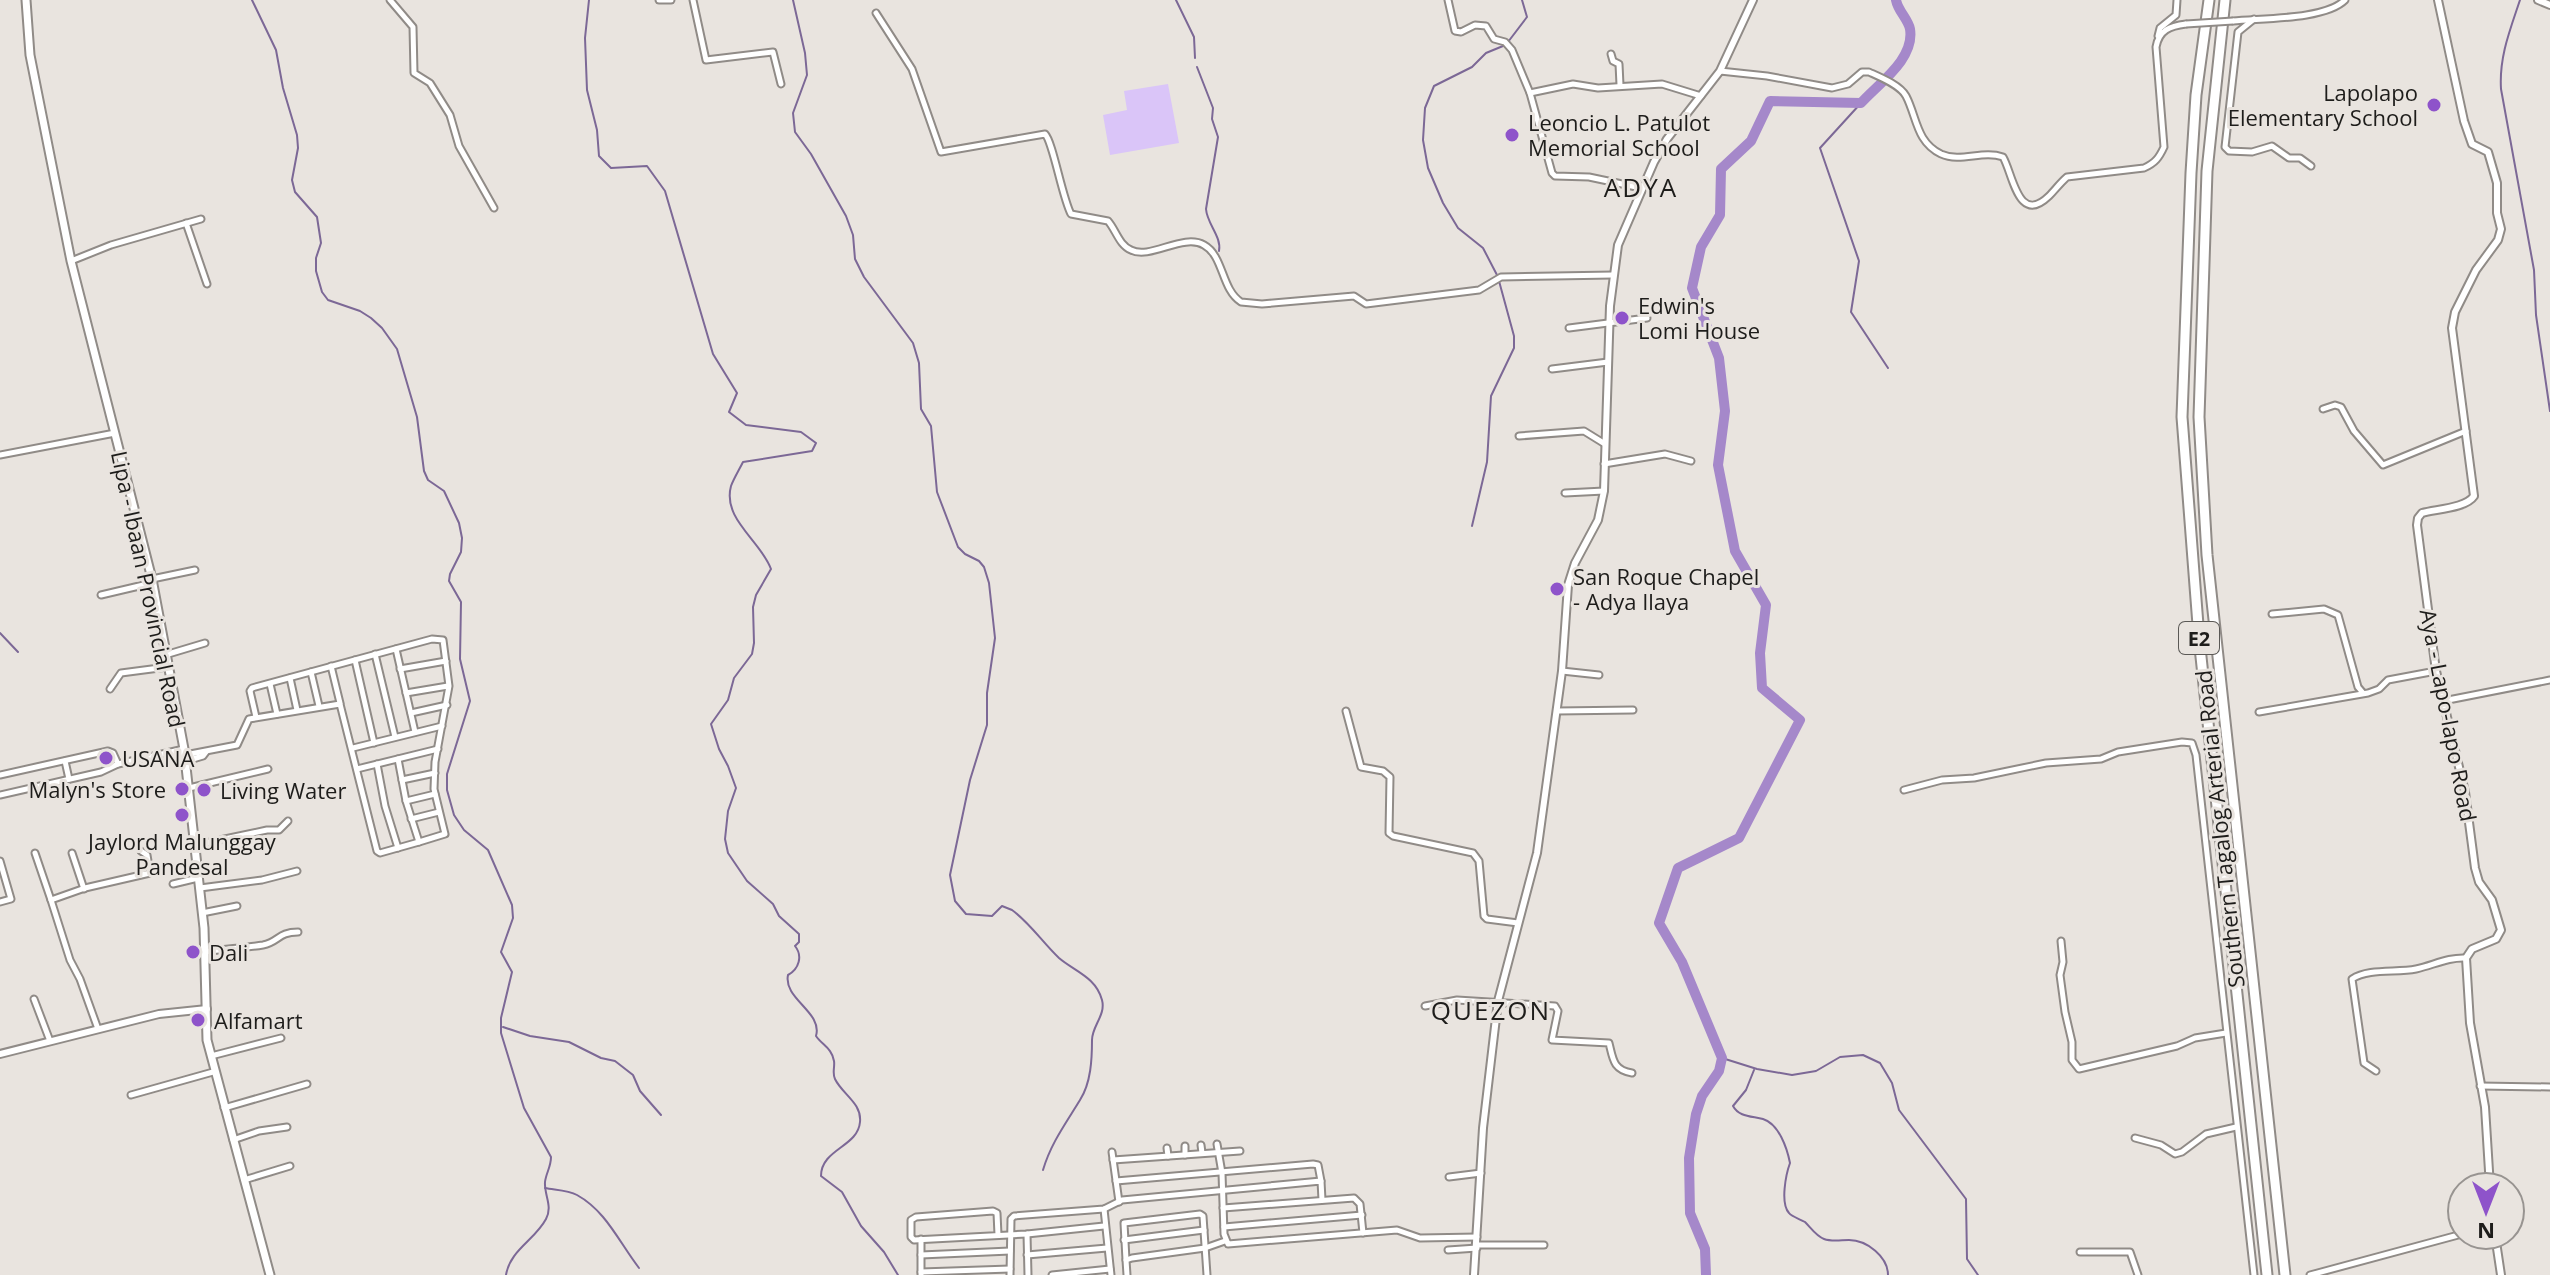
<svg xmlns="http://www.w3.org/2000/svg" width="2550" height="1275" viewBox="0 0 2550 1275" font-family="'Open Sans',sans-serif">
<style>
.green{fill:#dac5f8}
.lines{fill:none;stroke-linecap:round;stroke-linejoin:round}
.stream{stroke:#7c6896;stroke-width:2}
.river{stroke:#a588ca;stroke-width:10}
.minor-casing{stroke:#908b87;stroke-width:9}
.tertiary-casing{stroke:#908b87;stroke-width:10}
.secondary-casing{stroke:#908b87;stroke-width:11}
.motorway-casing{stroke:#908b87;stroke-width:13}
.minor{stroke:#fff;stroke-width:5}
.tertiary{stroke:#fff;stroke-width:6}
.secondary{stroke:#fff;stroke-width:7}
.motorway{stroke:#fff;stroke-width:9}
.minor-bridge-casing{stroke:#908b87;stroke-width:9;stroke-linecap:butt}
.minor-bridge{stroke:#fff;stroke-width:5}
.poi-dot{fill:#8e53ca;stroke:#e9e4df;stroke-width:3}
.labels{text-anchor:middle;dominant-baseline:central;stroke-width:6;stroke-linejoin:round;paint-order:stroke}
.shield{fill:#e9e4df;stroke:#5b5956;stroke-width:2}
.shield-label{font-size:20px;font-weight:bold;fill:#1e1d1b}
.poi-label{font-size:22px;fill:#1e1d1b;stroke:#e9e4df;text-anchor:start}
.street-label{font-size:22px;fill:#1e1d1b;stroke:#e9e4df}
.quarter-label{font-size:26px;letter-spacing:2px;fill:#1e1d1b;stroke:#e9e4df}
</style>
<rect width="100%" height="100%" fill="#e9e4df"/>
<!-- green -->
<polygon class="green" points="1168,84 1179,143 1110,155 1103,115 1127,110 1124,91"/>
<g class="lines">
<!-- stream -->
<g class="stream">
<path d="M252 0 276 50 283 88 297 135 298 148 292 180 295 192 317 217 321 243 316 258V271L322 292 328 300 360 311 371 318 382 328 397 349 417 417 424 471 428 480 444 491 459 523 462 538 461 552 450 574 449 581 461 602 460 659 470 701 447 774V790L454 815 464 830 488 850 512 905 513 918 501 952 512 972 501 1018V1033L524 1108 551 1157C551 1167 546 1173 545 1182 544 1195 553 1206 546 1219 535 1240 510 1250 506 1275"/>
<path d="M589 0 585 38 587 90 597 130 599 156 611 168 647 166 665 191 713 354 737 393 729 412 746 425 801 432 816 443 812 451 743 462C739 470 734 478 731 486 722 519 761 541 771 569L756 595 753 607 754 643 752 654 734 678 728 700 711 724 719 749 728 766 736 788 728 811 725 839 728 853 747 881 773 904 779 916 799 934V942L795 946C803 956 799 969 788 975 783 999 823 1012 816 1036 822 1045 832 1048 834 1061 835 1067 832 1073 835 1079 842 1094 862 1103 860 1122 858 1147 821 1149 821 1176L842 1192 861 1226 884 1252 898 1275"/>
<path d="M793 0 805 53 807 75 793 113 795 132 811 154 846 216 853 235 855 259 864 277 913 343 919 363 921 409 931 426 937 492 958 547 965 554 979 561 984 567 989 583 995 638 987 693V725L970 780 950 875 955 901 966 914 992 916 1002 906 1012 910C1030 923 1043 943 1059 958 1074 971 1096 977 1102 1000 1106 1015 1092 1026 1092 1040 1092 1059 1091 1083 1080 1100 1066 1123 1051 1143 1043 1170"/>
<polyline points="1176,0 1194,37 1195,58"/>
<path d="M2520 0C2510 30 2499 57 2501 89L2534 270 2536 315 2550 411"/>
<polyline points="1508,42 1527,17 1522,0"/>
<path d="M1197 67 1213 108 1212 119 1218 137 1206 209C1207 224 1222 237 1219 251"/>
<polyline points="1861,103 1820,148 1859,261 1851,312 1888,368"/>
<polyline points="1497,275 1483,248 1458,228 1443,203 1428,168 1423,140 1425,108 1434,86 1472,67 1486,53 1503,46"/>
<polyline points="1472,526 1487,462 1491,396 1514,348 1514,336 1499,281"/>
<polyline points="0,633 18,652"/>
<polyline points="503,1027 530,1036 569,1042 601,1058 615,1061 633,1075 640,1091 661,1115"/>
<polyline points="1722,1058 1757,1069 1792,1075 1816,1071 1840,1057 1863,1055 1880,1063 1892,1083 1899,1110 1966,1199 1967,1259 1978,1275"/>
<path d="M1754 1070 1746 1090 1733 1106C1739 1117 1751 1116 1763 1119 1779 1124 1787 1148 1790 1163 1786 1174 1780 1203 1789 1213 1792 1217 1800 1219 1805 1222 1811 1228 1816 1236 1824 1239 1832 1242 1841 1240 1849 1240 1867 1240 1888 1257 1888 1275"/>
<path d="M545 1188C555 1190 568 1190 577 1195 606 1211 619 1242 639 1268"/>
</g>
<!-- river -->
<path class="river" d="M1706 1275 1705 1249 1690 1213 1689 1158 1696 1114 1702 1096 1719 1071 1722 1058 1682 962 1659 923 1678 868 1739 838 1800 720 1762 688 1760 653 1766 605 1735 551 1718 465 1725 411 1719 358 1692 288 1701 247 1720 215 1721 169 1751 141 1770 101 1861 103C1879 83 1915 59 1910 29 1908 19 1898 11 1896 0"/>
<!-- minor casing -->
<g class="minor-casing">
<g id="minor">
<polyline points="390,0 413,27 414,73 430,83 450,115 459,146 494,208"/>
<polyline points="659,0 671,0"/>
<polyline points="693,0 706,60 773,52 781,84"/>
<polyline points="1448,0 1455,31 1461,32 1475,25 1486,26 1494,39 1505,42 1512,50 1530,93 1552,173 1555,176 1589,177 1641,188"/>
<path d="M876 13 912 69 941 152 1045 134C1053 142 1062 197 1071 214L1108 221C1116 230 1119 245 1131 250 1150 260 1183 233 1204 245 1224 256 1221 289 1241 302L1262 304 1354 296 1366 304 1479 290 1501 277 1613 275"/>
<polyline points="2254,19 2238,32 2225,147 2229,151 2252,152 2272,146 2289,158 2300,158 2311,166"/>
<path d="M2233 21C2261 18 2325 20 2345 0"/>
<polyline points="2158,36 2160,28 2176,15 2177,0"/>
<polyline points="1611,54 1613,61 1619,64 1620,85"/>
<path d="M1720 71 1767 76 1832 88 1848 84 1862 72H1869C1880 77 1900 85 1906 96 1917 117 1916 142 1941 154 1961 163 1982 150 2003 157 2013 174 2018 226 2049 196 2055 190 2060 183 2067 177L2144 168C2155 163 2159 158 2164 147L2156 47C2159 30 2170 26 2186 24"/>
<polyline points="1530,93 1573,84 1598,88 1662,84 1701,96"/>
<polyline points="186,223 207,284"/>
<polyline points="71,261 111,245 201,219"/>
<polyline points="1569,328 1647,318"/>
<polyline points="1552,369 1608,362"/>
<polyline points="2323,409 2335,405 2341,407 2354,431 2383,465 2466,431"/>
<polyline points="1519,436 1584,431 1605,444"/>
<polyline points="0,455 115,433"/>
<polyline points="1604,464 1665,454 1691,461"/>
<polyline points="1565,493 1604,491"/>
<polyline points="152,579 195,570"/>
<polyline points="101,595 152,583"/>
<polyline points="2272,614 2324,609 2338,615 2358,687 2363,693"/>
<polyline points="396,649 415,732"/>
<polyline points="375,654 395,737"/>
<polyline points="165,655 205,643"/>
<polyline points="355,660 374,743"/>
<polyline points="331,666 340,703"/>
<polyline points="400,669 446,661"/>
<polyline points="1562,671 1599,675"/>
<polyline points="311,672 319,706"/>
<polyline points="290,678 297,710"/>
<polyline points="270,684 277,714"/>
<polyline points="110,689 121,673 167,667"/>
<polyline points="406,693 448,686"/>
<polyline points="2443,701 2550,680"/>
<polyline points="1346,711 1361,767 1383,771 1390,777 1389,833 1393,836 1473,853 1479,861 1484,916 1487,919 1518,923"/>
<polyline points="1557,711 1633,710"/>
<polyline points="2259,712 2368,693 2379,689 2388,680 2436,671"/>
<polyline points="411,713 447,705"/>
<polyline points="256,717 250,691 252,688 432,639 443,640 449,686 435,762 434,789 445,834 419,842"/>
<polyline points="353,748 442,726"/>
<polyline points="185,755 237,745 249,719 340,704 377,851 380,853 419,842 406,801 398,759"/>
<polyline points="65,761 69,779"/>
<polyline points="186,761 203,756 206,752"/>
<polyline points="377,764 385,806 398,848"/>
<polyline points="357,769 438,749"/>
<polyline points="0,775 108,751 113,753 118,764"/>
<polyline points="402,780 435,773"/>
<polyline points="189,788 268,769"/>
<polyline points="1904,790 1942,780 1974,778 2046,763 2101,759 2118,752 2182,742 2192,743 2196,755 2254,1275"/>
<polyline points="0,795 101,772 118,764 184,749"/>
<polyline points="406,801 435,794"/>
<polyline points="411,819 439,812"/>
<polyline points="196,845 267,830 279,830 288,821"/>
<polyline points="35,853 51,900"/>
<polyline points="72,853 84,889"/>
<polyline points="0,861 11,899 0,902"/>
<polyline points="173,884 198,878"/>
<polyline points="200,888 262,880 297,871"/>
<polyline points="202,913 237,906"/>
<polyline points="2061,941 2063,962 2060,975 2065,1012 2072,1042 2072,1060 2079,1069 2177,1046 2195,1038 2226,1033"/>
<path d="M204 952C224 949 244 948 263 945 279 942 278 932 298 932"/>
<polyline points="34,999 50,1041"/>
<path d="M1425 1006 1457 1000 1555 1006 1558 1011 1552 1040 1609 1043C1613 1059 1613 1070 1632 1073"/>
<polyline points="98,1029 80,979 70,960 51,900 85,888 150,873 147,855 141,851"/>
<polyline points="211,1056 281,1038"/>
<path d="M2376 1071 2364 1063 2352 979C2369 968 2396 973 2416 969 2434 965 2448 957 2466 958"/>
<polyline points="2480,1086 2550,1087"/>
<polyline points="131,1095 213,1072"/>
<polyline points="224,1108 307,1084"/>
<polyline points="2135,1138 2161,1145 2175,1154 2182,1152 2206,1134 2236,1127"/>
<polyline points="233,1140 259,1131 287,1127"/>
<polyline points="1217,1144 1222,1173 1224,1234 1228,1244 1397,1230 1420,1238 1477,1237"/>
<polyline points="1201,1145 1202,1153"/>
<polyline points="1185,1146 1185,1155"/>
<polyline points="1167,1148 1168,1156"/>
<polyline points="1112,1152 1119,1202"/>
<polyline points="1113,1160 1240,1151"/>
<polyline points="1449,1177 1481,1173"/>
<polyline points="244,1180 290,1166"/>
<polyline points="1116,1181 1313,1164 1318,1165 1321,1181"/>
<polyline points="1223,1208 1354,1198 1360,1204 1363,1233"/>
<polyline points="1104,1209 1111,1275"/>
<polyline points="1224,1227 1362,1215"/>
<polyline points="1027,1234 1028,1275"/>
<polyline points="998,1235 997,1213 993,1211 916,1217 911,1220 911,1237 914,1240 1027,1234 1104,1226"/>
<polyline points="921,1239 921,1274"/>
<polyline points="1124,1240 1204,1230"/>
<polyline points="1477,1245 1544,1245"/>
<polyline points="1448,1250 1477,1248"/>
<polyline points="2080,1252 2130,1252 2138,1275"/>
<polyline points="921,1255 1010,1251"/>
<polyline points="1027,1255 1107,1248"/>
<polyline points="1126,1260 1124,1223 1200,1214 1203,1216 1207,1275"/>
<polyline points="921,1272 1010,1269"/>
<polyline points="1010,1275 1011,1219 1014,1216 1104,1209 1122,1200 1321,1181 1322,1200"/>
<polyline points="1052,1275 1110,1269"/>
<polyline points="1127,1275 1126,1260 1132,1258 1205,1248 1225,1241"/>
<polyline points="2310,1275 2462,1234"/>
</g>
</g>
<!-- tertiary casing -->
<g class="tertiary-casing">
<g id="tertiary">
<path d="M2438 0 2464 121 2472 144 2488 152 2497 183V213L2501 229 2498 240 2476 270 2455 312 2452 328 2474 496C2466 508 2437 509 2422 513L2418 518 2417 525 2436 671 2465 792 2475 868 2479 882 2492 900 2501 930 2496 939 2472 949 2466 958 2470 1023 2485 1107 2490 1187"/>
<polyline points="2538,0 2550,5"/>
<polyline points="0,1054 159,1014 207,1009"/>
<polyline points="2495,1235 2501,1275"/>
<polyline points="1474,1275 1483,1128 1498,1001 1537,853 1562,671 1568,585 1575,563 1598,520 1604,491 1610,306 1618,245 1654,162 1667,139 1720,71 1753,0"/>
</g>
</g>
<!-- secondary casing -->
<g class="secondary-casing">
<polyline id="secondary" points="26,0 30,55 71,261 152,579 184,749 204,928 207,1040 270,1275"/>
</g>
<!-- motorway casing -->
<g class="motorway-casing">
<g id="motorway">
<polyline points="2209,0 2196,95 2191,173 2182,417 2199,638 2267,1275"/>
<polyline points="2225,0 2207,171 2199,417 2207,555 2285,1275"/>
</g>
</g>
<!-- minor -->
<use href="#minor" class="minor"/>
<!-- tertiary -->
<use href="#tertiary" class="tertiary"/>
<!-- secondary -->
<use href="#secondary" class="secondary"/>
<!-- motorway -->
<use href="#motorway" class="motorway"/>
<!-- minor-bridge casing -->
<g class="minor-bridge-casing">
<polyline id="minor-bridge" points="2186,24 2233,21"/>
</g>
<!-- minor-bridge -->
<use href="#minor-bridge" class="minor-bridge"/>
</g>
<!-- markers -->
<g class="poi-dot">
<circle cx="2434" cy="105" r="8"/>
<circle cx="1512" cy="135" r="8"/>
<circle cx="1622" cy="318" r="8"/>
<circle cx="1557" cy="589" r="8"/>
<circle cx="106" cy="758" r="8"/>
<circle cx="182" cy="789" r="8"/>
<circle cx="204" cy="790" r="8"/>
<circle cx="182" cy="815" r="8"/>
<circle cx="193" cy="952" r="8"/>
<circle cx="198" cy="1020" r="8"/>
</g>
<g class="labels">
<!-- shield labels -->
<rect class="shield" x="2179" y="622" width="40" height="32" rx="6"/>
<g class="shield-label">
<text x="2199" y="638">E2</text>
</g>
<!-- poi labels -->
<g class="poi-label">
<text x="2418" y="92" text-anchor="end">Lapolapo<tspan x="2418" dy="25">Elementary School</tspan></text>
<text x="1528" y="122">Leoncio L. Patulot<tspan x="1528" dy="25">Memorial School</tspan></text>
<text x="1638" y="305">Edwin's<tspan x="1638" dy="25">Lomi House</tspan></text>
<text x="1573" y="576">San Roque Chapel<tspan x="1573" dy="25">- Adya Ilaya</tspan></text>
<text x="122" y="758">USANA</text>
<text x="166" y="789" text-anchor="end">Malyn's Store</text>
<text x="220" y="790">Living Water</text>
<text x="182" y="841" text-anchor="middle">Jaylord Malunggay<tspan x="182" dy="25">Pandesal</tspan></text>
<text x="209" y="952">Dali</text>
<text x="214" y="1020">Alfamart</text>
</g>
<!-- street labels -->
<g class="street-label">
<text transform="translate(149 589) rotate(78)">Lipa - Ibaan Provincial Road</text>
<text transform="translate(2449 715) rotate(79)">Aya - Lapo-lapo Road</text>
<text transform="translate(2219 829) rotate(-96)">Southern Tagalog Arterial Road</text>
</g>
<!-- quarter labels -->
<g class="quarter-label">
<text x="1641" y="187">ADYA</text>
<text x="1491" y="1010">QUEZON</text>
</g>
</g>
<!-- north arrow -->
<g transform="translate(2486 1211) rotate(180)"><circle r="38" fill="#e9e4df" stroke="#989491" stroke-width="2"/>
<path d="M0-6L14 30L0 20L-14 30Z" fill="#8e53ca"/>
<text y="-12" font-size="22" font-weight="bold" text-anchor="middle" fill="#1e1d1b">N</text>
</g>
</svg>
